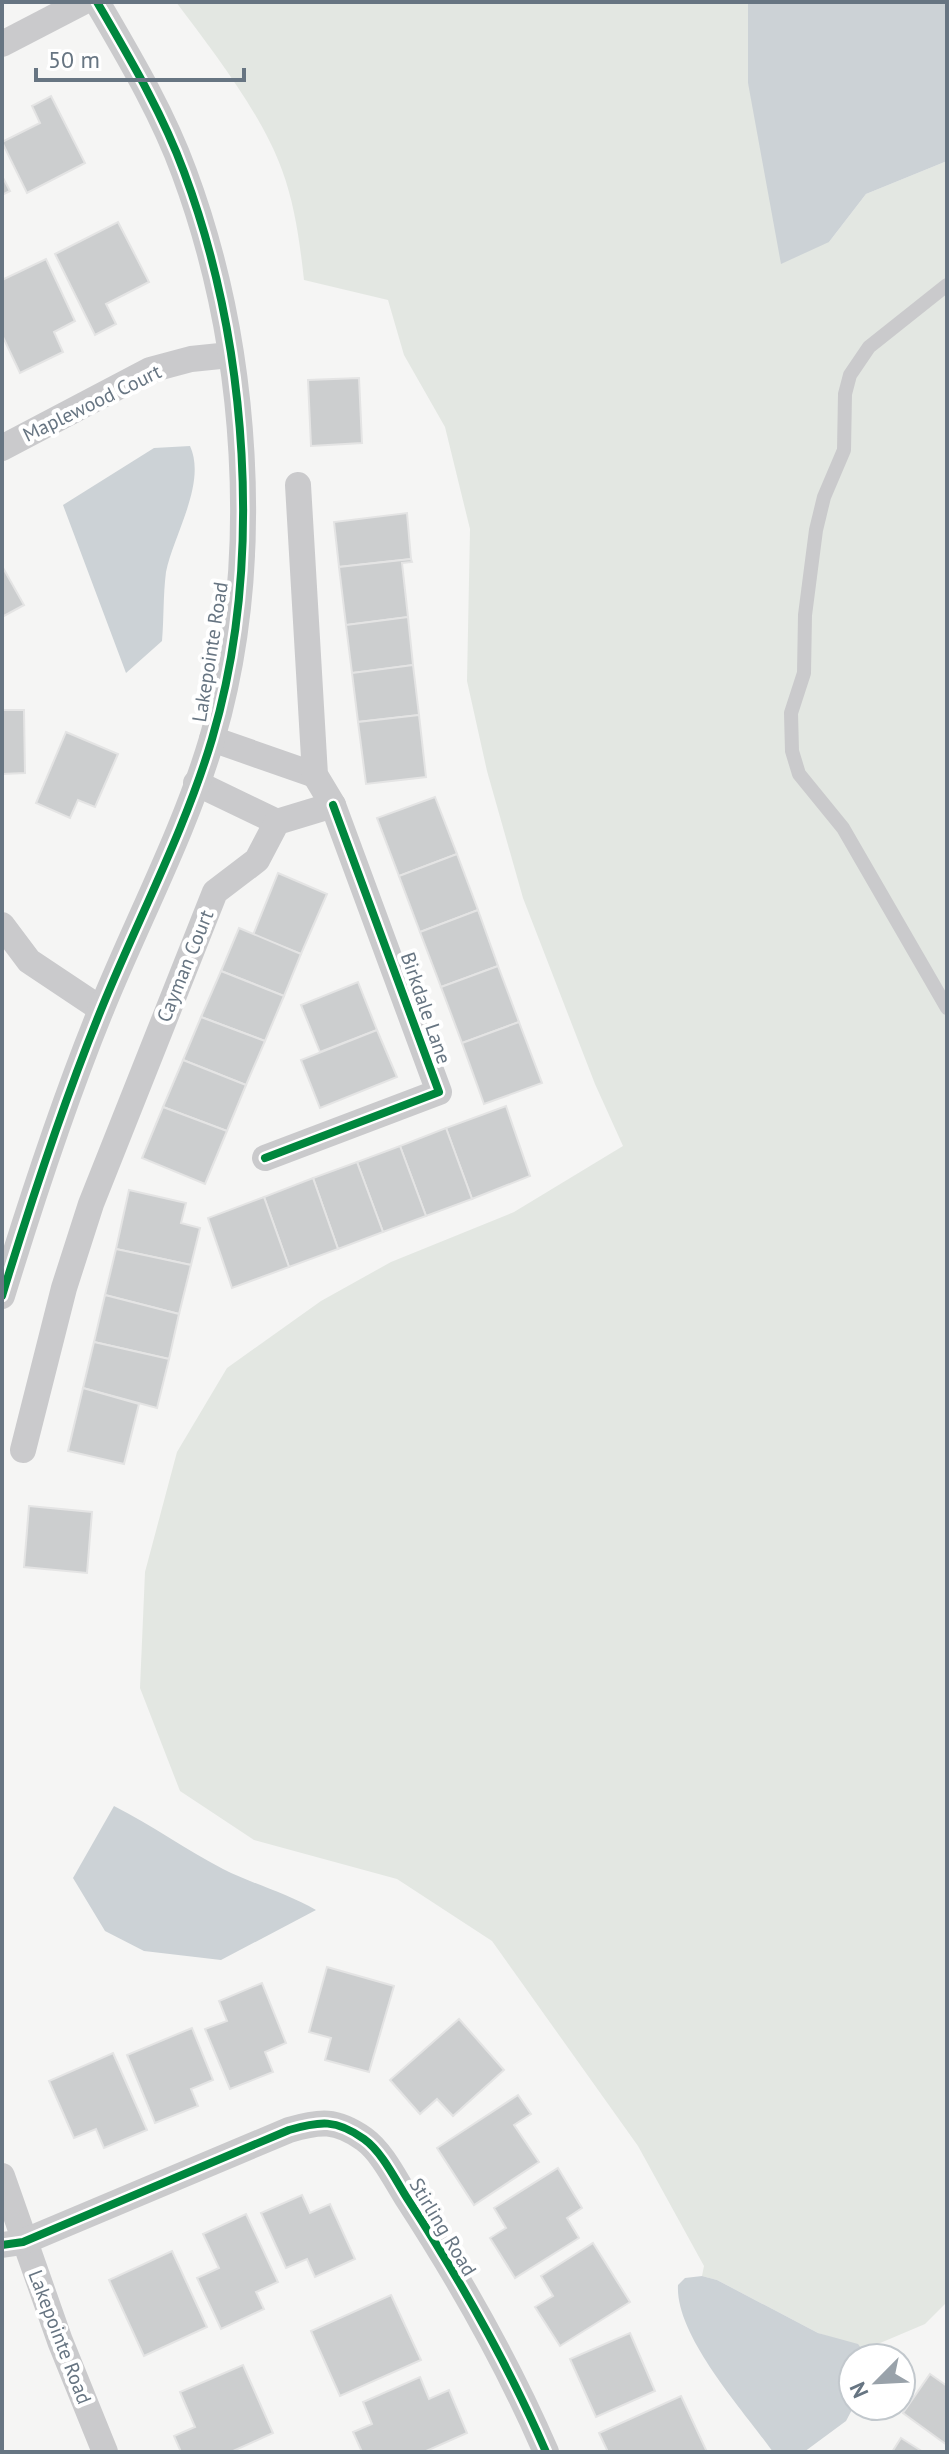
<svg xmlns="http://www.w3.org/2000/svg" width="949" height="2454" viewBox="0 0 949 2454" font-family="'PT Sans',sans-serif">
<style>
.green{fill:#e3e7e2}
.water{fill:#ccd2d6}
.building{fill:#cccecf;stroke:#e4e4e4;stroke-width:2}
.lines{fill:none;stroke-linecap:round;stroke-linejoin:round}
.service{stroke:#cacacc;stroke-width:14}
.minor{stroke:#cacacc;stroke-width:26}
.cycleway-casing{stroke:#fff;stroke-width:13}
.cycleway{stroke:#00873e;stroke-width:8}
.labels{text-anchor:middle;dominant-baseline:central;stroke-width:8;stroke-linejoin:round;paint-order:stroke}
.street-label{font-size:20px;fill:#677582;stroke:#fff}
</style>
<rect width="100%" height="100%" fill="#f5f5f4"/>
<!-- green -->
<path class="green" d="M176 2H748V83L829 242 866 194 947 161V2302L925 2324 866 2349 818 2333 717 2280 702 2276 704 2266 638 2146 492 1941 397 1879 254 1840 180 1791 140 1688 145 1572 177 1452 227 1368 321 1301 391 1262 514 1212 623 1146 595 1084 523 898 487 771 467 681 470 529 445 427 404 355 388 300 304 280C300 244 295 205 282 170 262 114 212 50 176 2Z"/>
<!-- water -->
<g class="water">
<polygon points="748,2 947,3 947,161 866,194 829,242 781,264 748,83"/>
<path d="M190 446C207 483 173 536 166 572 163 595 164 619 162 641L126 673 63 505 154 448Z"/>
<path d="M114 1806C152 1825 186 1850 223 1869 253 1884 286 1893 316 1910L221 1960 144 1951 105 1931 73 1878Z"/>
<path d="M702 2276 717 2280 818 2333 858 2344 867 2356 853 2358 854 2406 846 2421 804 2452H773L770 2448C742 2409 675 2335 678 2285L685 2278Z"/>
</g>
<!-- building -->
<g class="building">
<polygon points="51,96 85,163 27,193 2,142 40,123 32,106"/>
<polygon points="2,176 10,191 2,195"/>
<polygon points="118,222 149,282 106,304 116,324 95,335 55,254"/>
<polygon points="46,259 75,321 54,332 63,352 20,373 2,335 2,280"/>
<polygon points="359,378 362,443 311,446 308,380"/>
<polygon points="407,513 411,559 339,567 334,522"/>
<polygon points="411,559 412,562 402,563 408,617 346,625 339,567"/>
<polygon points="2,566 24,605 2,617"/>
<polygon points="408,617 413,665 352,673 346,625"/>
<polygon points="413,665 419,715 358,722 352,673"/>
<polygon points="2,710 24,710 25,773 2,774 2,795"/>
<polygon points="419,715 426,777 366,784 358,722"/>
<polygon points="66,732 118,754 95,807 78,800 70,818 36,803"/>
<polygon points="435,797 457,854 399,876 377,818"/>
<polygon points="457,854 478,910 420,932 399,876"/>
<polygon points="278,873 327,894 301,954 253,935"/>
<polygon points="478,910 498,966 441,987 420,932"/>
<polygon points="239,928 301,954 284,996 221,971"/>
<polygon points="498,966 519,1022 462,1043 441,987"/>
<polygon points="221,971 284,996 265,1041 201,1017"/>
<polygon points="358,982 377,1030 320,1052 301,1005"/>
<polygon points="201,1017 265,1041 246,1085 183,1060"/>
<polygon points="519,1022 542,1083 484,1104 462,1043"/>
<polygon points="377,1030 397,1077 320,1108 301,1060"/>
<polygon points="183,1060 246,1085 227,1131 163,1107"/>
<polygon points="506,1106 530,1176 472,1199 446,1128"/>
<polygon points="163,1107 227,1131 205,1184 142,1158"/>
<polygon points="446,1128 472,1199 426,1216 400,1146"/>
<polygon points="400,1146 426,1216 383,1232 357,1162"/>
<polygon points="357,1162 383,1232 338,1249 313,1178"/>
<polygon points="313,1178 338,1249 289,1267 264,1197"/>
<polygon points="129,1190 186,1203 181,1223 200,1228 191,1265 116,1249"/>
<polygon points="264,1197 289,1267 232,1288 208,1218"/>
<polygon points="116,1249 191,1265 179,1314 105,1295"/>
<polygon points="105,1295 179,1314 169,1359 94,1342"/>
<polygon points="94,1342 169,1359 157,1408 83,1388"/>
<polygon points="83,1388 139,1404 124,1464 68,1451"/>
<polygon points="29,1506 92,1512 87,1573 24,1567"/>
<polygon points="327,1967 394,1986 369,2072 325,2060 331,2038 309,2032"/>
<polygon points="262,1983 286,2043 265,2052 273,2072 230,2089 205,2029 227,2021 219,2001"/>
<polygon points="459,2019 504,2070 453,2116 437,2099 420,2114 390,2080"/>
<polygon points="192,2028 213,2080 191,2089 198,2106 155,2123 127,2055"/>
<polygon points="113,2053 147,2130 104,2148 96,2129 74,2138 49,2081"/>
<polygon points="518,2095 531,2114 514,2125 539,2162 474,2205 437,2148"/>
<polygon points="558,2168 582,2208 567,2218 579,2238 515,2278 490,2238 506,2228 494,2208"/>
<polygon points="302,2195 310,2213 330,2204 355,2259 315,2277 307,2259 286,2268 261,2213"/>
<polygon points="246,2214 278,2282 256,2292 264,2309 221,2329 197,2278 219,2268 203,2234"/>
<polygon points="593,2243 630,2302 560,2346 535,2307 553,2296 541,2276"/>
<polygon points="172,2251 207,2327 144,2356 109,2280"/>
<polygon points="391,2295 421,2360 340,2396 311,2331"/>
<polygon points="630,2333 655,2391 596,2417 570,2359"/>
<polygon points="243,2365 273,2433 231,2452 181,2452 174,2436 195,2427 180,2392"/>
<polygon points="930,2374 947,2386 947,2445 903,2413"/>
<polygon points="420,2377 429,2399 449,2390 467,2433 424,2452 362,2452 353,2432 372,2424 363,2402"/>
<polygon points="681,2396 707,2452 608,2452 599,2433"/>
<polygon points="901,2438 923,2452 892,2452"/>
</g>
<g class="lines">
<!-- service -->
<polyline class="service" points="947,285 869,347 850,375 845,394 844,450 824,497 816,530 805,615 804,673 791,713 792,751 799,774 843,828 947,1008"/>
<!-- minor -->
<g class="minor">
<polyline points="2,44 83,2"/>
<polyline points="2,448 150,370 191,359 230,355"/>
<polyline points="212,739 315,775"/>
<polyline points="196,783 277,822"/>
<polyline points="2,925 29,961 101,1009"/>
<polyline points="265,1158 439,1092 333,805"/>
<path d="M2 1296C32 1198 64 1100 103 1005 139 917 185 830 212 739 264 562 248 344 184 172 162 112 129 57 97 2"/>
<polyline points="23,1450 64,1288 91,1204 215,892 257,860 277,822 333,805 315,775 298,485"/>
<polyline points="2,2176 60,2341 105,2452"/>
<path d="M2 2245 23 2242 289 2130C320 2121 336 2119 364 2139 382 2152 395 2179 407 2198 459 2278 508 2364 546 2452"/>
</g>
<!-- cycleway casing -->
<g class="cycleway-casing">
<g id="cycleway">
<polyline points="265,1158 439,1092 333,805"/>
<path d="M2 1296C32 1198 64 1100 103 1005 139 917 185 830 212 739 264 562 248 344 184 172 162 112 129 57 97 2"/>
<path d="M2 2245 23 2242 289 2130C320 2121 336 2119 364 2139 382 2152 395 2179 407 2198 459 2278 508 2364 546 2452"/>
</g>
</g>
<!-- cycleway -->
<use href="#cycleway" class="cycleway"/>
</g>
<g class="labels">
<!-- street labels -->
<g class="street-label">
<text transform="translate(92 403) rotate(-26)">Maplewood Court</text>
<text transform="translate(210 652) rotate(-81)">Lakepointe Road</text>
<text transform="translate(185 966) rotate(-68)">Cayman Court</text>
<text transform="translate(426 1008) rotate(71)">Birkdale Lane</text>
<text transform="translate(443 2227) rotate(59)">Stirling Road</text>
<text transform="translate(60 2337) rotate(69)">Lakepointe Road</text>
</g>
</g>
<!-- border -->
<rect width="949" height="2454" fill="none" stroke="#677582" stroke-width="8"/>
<!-- north arrow -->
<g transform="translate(877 2382) rotate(246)"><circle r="38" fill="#ffffff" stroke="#c2c8cd" stroke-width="2"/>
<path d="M0-6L14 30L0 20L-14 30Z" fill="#99a2aa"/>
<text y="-12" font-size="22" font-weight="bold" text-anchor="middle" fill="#677582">N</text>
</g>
<!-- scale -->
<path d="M36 68v12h208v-12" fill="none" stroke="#677582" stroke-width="4"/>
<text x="48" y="68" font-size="24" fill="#677582" stroke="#ffffff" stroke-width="6" paint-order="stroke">50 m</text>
</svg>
